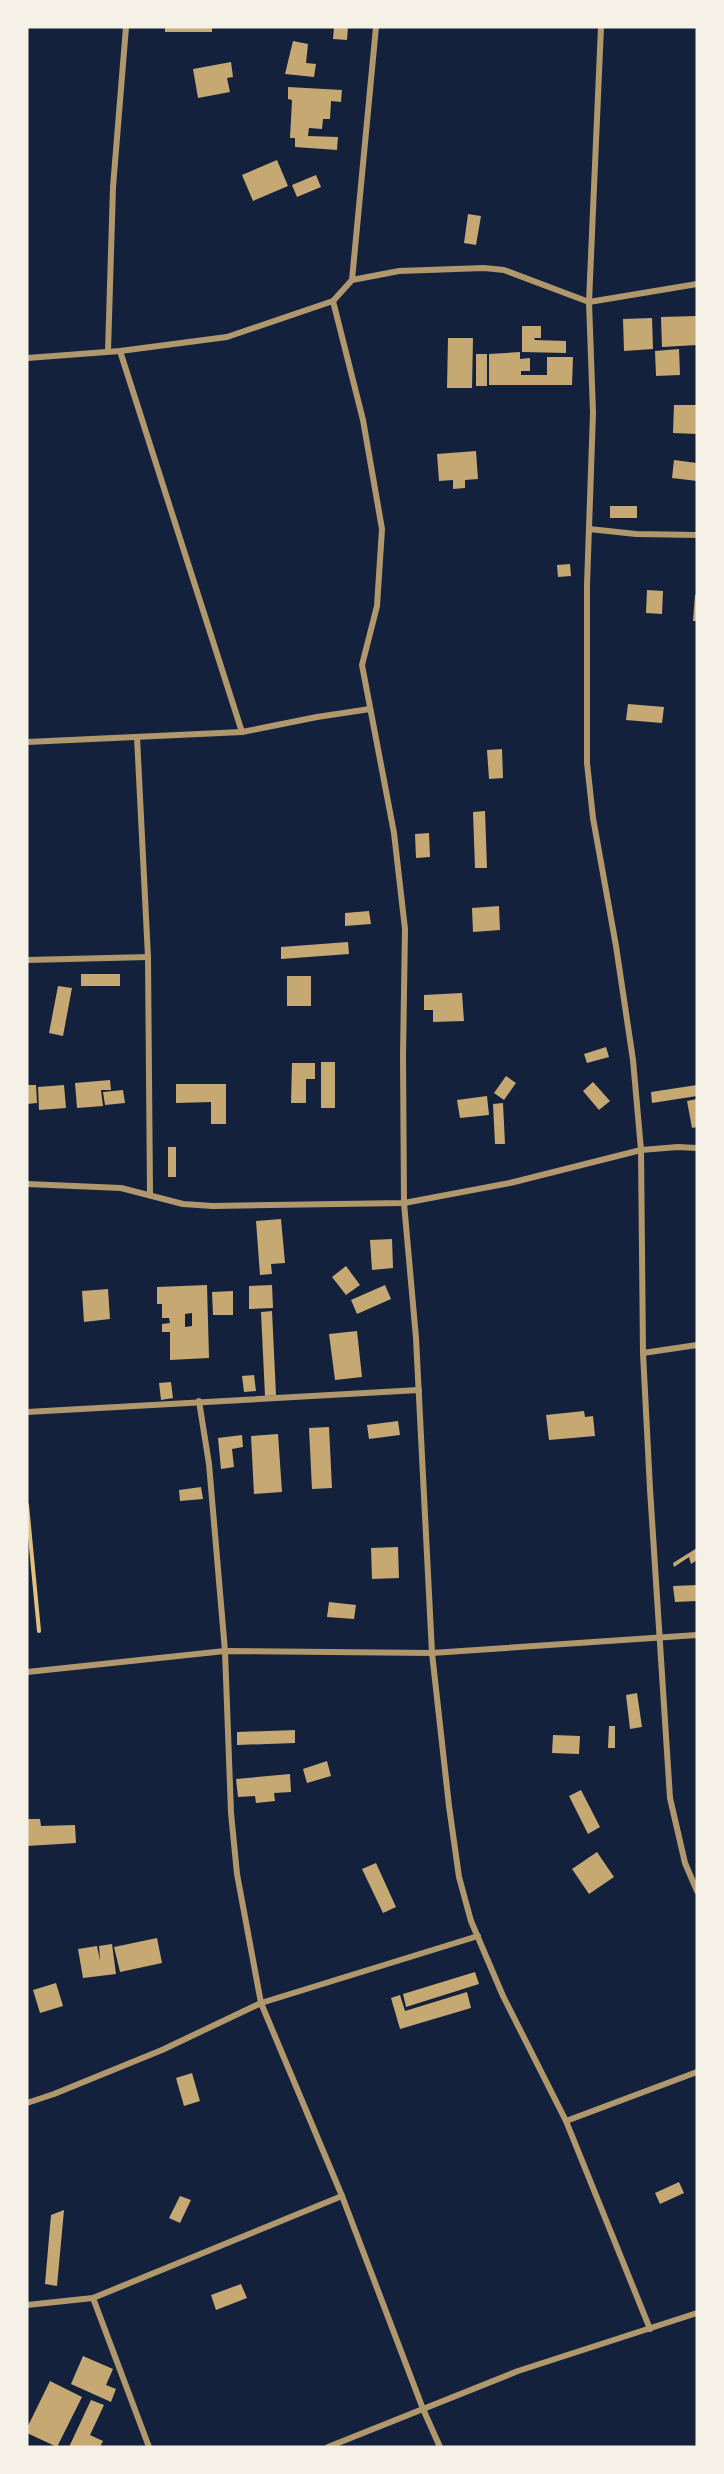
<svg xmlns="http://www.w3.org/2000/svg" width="724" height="2474" viewBox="0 0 724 2474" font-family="'Sofia Sans Condensed',sans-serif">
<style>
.building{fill:#c6a872;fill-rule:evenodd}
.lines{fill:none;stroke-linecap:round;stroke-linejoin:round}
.path{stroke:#e5c07b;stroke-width:4}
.minor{stroke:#b1986c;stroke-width:6}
</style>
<rect width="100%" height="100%" fill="#14213d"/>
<!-- building -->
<g class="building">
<rect x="165" y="27" width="47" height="5"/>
<polygon points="334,27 348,27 347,40 333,39"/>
<polygon points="293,41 308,44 306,63 316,64 314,77 285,74"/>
<polygon points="231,62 233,77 227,78 230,92 198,98 193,69"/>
<polygon points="288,87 342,90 341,102 331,101 330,119 323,119 322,129 309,128 308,136 338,137 337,150 295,147 295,138 290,138 292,100 288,99"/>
<polygon points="277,160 288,186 253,201 242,175"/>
<polygon points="316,175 321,187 297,197 292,185"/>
<polygon points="468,214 481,216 476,245 464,243"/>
<polygon points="697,316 697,345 662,347 661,317"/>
<polygon points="652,318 653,349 624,351 623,319"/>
<polygon points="522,326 541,326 541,338 534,338 535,340 566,341 566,353 522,352"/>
<polygon points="448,338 473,338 472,388 447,388"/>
<polygon points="679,349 680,375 656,376 655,351"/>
<polygon points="520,352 520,359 530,358 530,371 521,371 521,375 547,375 547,357 573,357 572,385 489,385 489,354"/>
<rect x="476" y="354" width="11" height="32"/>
<polygon points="674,405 697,405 697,434 673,433"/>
<polygon points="476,451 478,479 465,480 465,488 453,489 453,480 439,481 437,454"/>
<polygon points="674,460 697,463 697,481 672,478"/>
<rect x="610" y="506" width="27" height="12"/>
<polygon points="570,564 571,576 558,577 557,565"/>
<polygon points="647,590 663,591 662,614 646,613"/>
<polygon points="695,595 697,595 697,621 693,621"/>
<polygon points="628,704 664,707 662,723 626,720"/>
<polygon points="502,749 503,778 489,779 487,750"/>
<polygon points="485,811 487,868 475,868 473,812"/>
<polygon points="429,833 430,857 416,858 415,834"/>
<polygon points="499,906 500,930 473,932 472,908"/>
<polygon points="369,911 371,924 345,926 345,913"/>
<polygon points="348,942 349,954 281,959 281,947"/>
<rect x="81" y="974" width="39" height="12"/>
<rect x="287" y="976" width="24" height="30"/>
<polygon points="58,986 72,988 63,1036 49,1033"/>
<polygon points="462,993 464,1021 433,1022 433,1010 424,1010 424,995"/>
<polygon points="606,1047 609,1057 587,1063 584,1054"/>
<rect x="321" y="1062" width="14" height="46"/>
<polygon points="292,1063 315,1063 315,1079 306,1079 306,1103 291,1103"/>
<polygon points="506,1076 516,1083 504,1100 494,1093"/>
<polygon points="110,1080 111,1090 101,1090 103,1106 77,1108 75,1083"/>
<polygon points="593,1082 610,1101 599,1110 583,1091"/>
<polygon points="176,1084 226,1084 226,1124 211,1124 211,1102 176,1103"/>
<polygon points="27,1085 36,1085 37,1103 27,1104"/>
<polygon points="64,1085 66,1108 39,1110 38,1087"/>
<polygon points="697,1085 697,1096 652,1103 651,1092"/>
<polygon points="123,1090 125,1103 105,1105 103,1092"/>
<polygon points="487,1096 489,1115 460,1118 457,1100"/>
<polygon points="697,1099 697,1127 692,1128 687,1101"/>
<polygon points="503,1103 505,1144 495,1144 493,1104"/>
<rect x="168" y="1147" width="8" height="30"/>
<polygon points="281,1219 285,1263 271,1264 272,1274 260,1275 256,1221"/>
<polygon points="392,1239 393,1268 372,1270 370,1240"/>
<polygon points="346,1266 360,1285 346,1295 332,1277"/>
<path d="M207 1285 209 1358 170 1360V1332H162V1324L170 1323 169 1318H162V1304H157V1287ZM192 1313V1326L185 1327V1314Z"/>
<polygon points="272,1285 273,1308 249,1309 249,1286"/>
<polygon points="385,1285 391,1299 357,1314 351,1300"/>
<polygon points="108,1289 110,1319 84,1322 82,1291"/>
<polygon points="233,1291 233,1315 213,1315 212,1292"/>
<polygon points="272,1311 276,1395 265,1396 261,1312"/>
<polygon points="357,1331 362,1377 335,1380 329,1334"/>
<polygon points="254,1375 256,1391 244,1392 242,1376"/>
<polygon points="171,1382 173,1398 161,1400 159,1383"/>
<polygon points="584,1411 585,1417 593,1416 595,1436 549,1440 546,1415"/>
<polygon points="398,1421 400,1435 369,1439 367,1425"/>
<polygon points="329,1427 332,1488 312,1489 309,1428"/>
<polygon points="278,1434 282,1492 254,1494 251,1436"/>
<polygon points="242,1435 243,1447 232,1449 234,1467 221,1469 218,1438"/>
<polygon points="201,1487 203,1499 180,1501 179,1490"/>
<polygon points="398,1547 399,1578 372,1579 371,1548"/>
<polygon points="697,1548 697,1560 691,1564 689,1557 674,1567 673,1563"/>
<polygon points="697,1585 697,1601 675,1602 673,1586"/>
<polygon points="329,1602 356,1605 354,1619 327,1617"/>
<polygon points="637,1693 642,1727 630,1729 626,1695"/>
<polygon points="609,1726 615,1726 615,1748 608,1748"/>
<polygon points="295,1730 295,1743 237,1745 237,1732"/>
<polygon points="553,1735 580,1736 579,1754 552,1753"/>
<polygon points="327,1761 331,1776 307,1783 303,1769"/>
<polygon points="290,1774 291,1792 274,1793 275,1801 256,1803 255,1796 238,1797 236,1779"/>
<polygon points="581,1790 600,1827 588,1834 569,1796"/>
<polygon points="27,1819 40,1819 41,1826 75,1825 76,1843 27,1846"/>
<polygon points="597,1852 614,1877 589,1894 572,1869"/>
<polygon points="376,1863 396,1907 383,1913 362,1869"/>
<polygon points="157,1938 162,1963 120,1972 114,1947"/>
<polygon points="112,1944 116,1974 83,1978 78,1949 97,1946 100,1961 99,1946"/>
<polygon points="475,1972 479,1984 406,2007 403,1994"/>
<polygon points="56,1983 63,2006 40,2013 33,1990"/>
<polygon points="467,1992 471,2008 400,2029 391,1998 400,1995 405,2011"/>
<polygon points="192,2073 200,2101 184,2106 176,2078"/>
<polygon points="679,2182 684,2193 660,2204 655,2193"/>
<polygon points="180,2196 191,2200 180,2223 169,2218"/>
<polygon points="64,2210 57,2286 45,2284 51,2215"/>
<polygon points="241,2284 247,2298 216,2310 211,2295"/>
<polygon points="83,2356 113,2369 106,2385 116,2389 111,2402 71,2384"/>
<polygon points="50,2381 82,2397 57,2447 27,2433 27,2428"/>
<polygon points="91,2400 104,2405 90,2435 103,2441 100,2447 69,2447"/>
</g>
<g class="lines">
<!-- path -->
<polyline class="path" points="27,1505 39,1631"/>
<!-- minor -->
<g class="minor">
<polyline points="601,27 589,302 593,413 587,585 587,763 593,818 616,946 633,1060 641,1150 643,1353 650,1489 670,1798 685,1863 697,1891"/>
<polyline points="352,280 376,27"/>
<polyline points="333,301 363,420 382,529 377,606 362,665 394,833 405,929 403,1056 404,1203 416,1338 432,1653 449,1806 459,1877 471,1921 503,1996 566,2121 650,2329"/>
<polyline points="108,351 113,187 126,27"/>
<polyline points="120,351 242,732"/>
<polyline points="27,358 120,351 227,337 333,301 352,280 399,271 484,268 504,270 589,302 697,284"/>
<polyline points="589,529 636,534 697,535"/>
<polyline points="137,737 148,957 150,1194"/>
<polyline points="27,742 242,732 317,717 370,709"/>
<polyline points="27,960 148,957"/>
<polyline points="27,1184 121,1188 183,1204 213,1206 404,1203 510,1183 641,1150 678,1147 697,1148"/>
<polyline points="643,1353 697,1345"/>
<polyline points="199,1401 209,1464 225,1651 231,1813 237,1874 261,2003 342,2196 423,2409 440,2447"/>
<polyline points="27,1412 419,1390"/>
<polyline points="27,1672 225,1651 432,1653 697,1635"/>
<polyline points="27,2103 54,2094 162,2050 261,2003 478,1936"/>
<polyline points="566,2121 697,2072"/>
<polyline points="93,2298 149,2447"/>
<polyline points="27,2305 93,2298 342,2196"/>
<polyline points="328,2447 518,2371 697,2313"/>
</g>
</g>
<!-- border -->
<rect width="724" height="2474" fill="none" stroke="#f6f1e7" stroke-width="57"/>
</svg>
